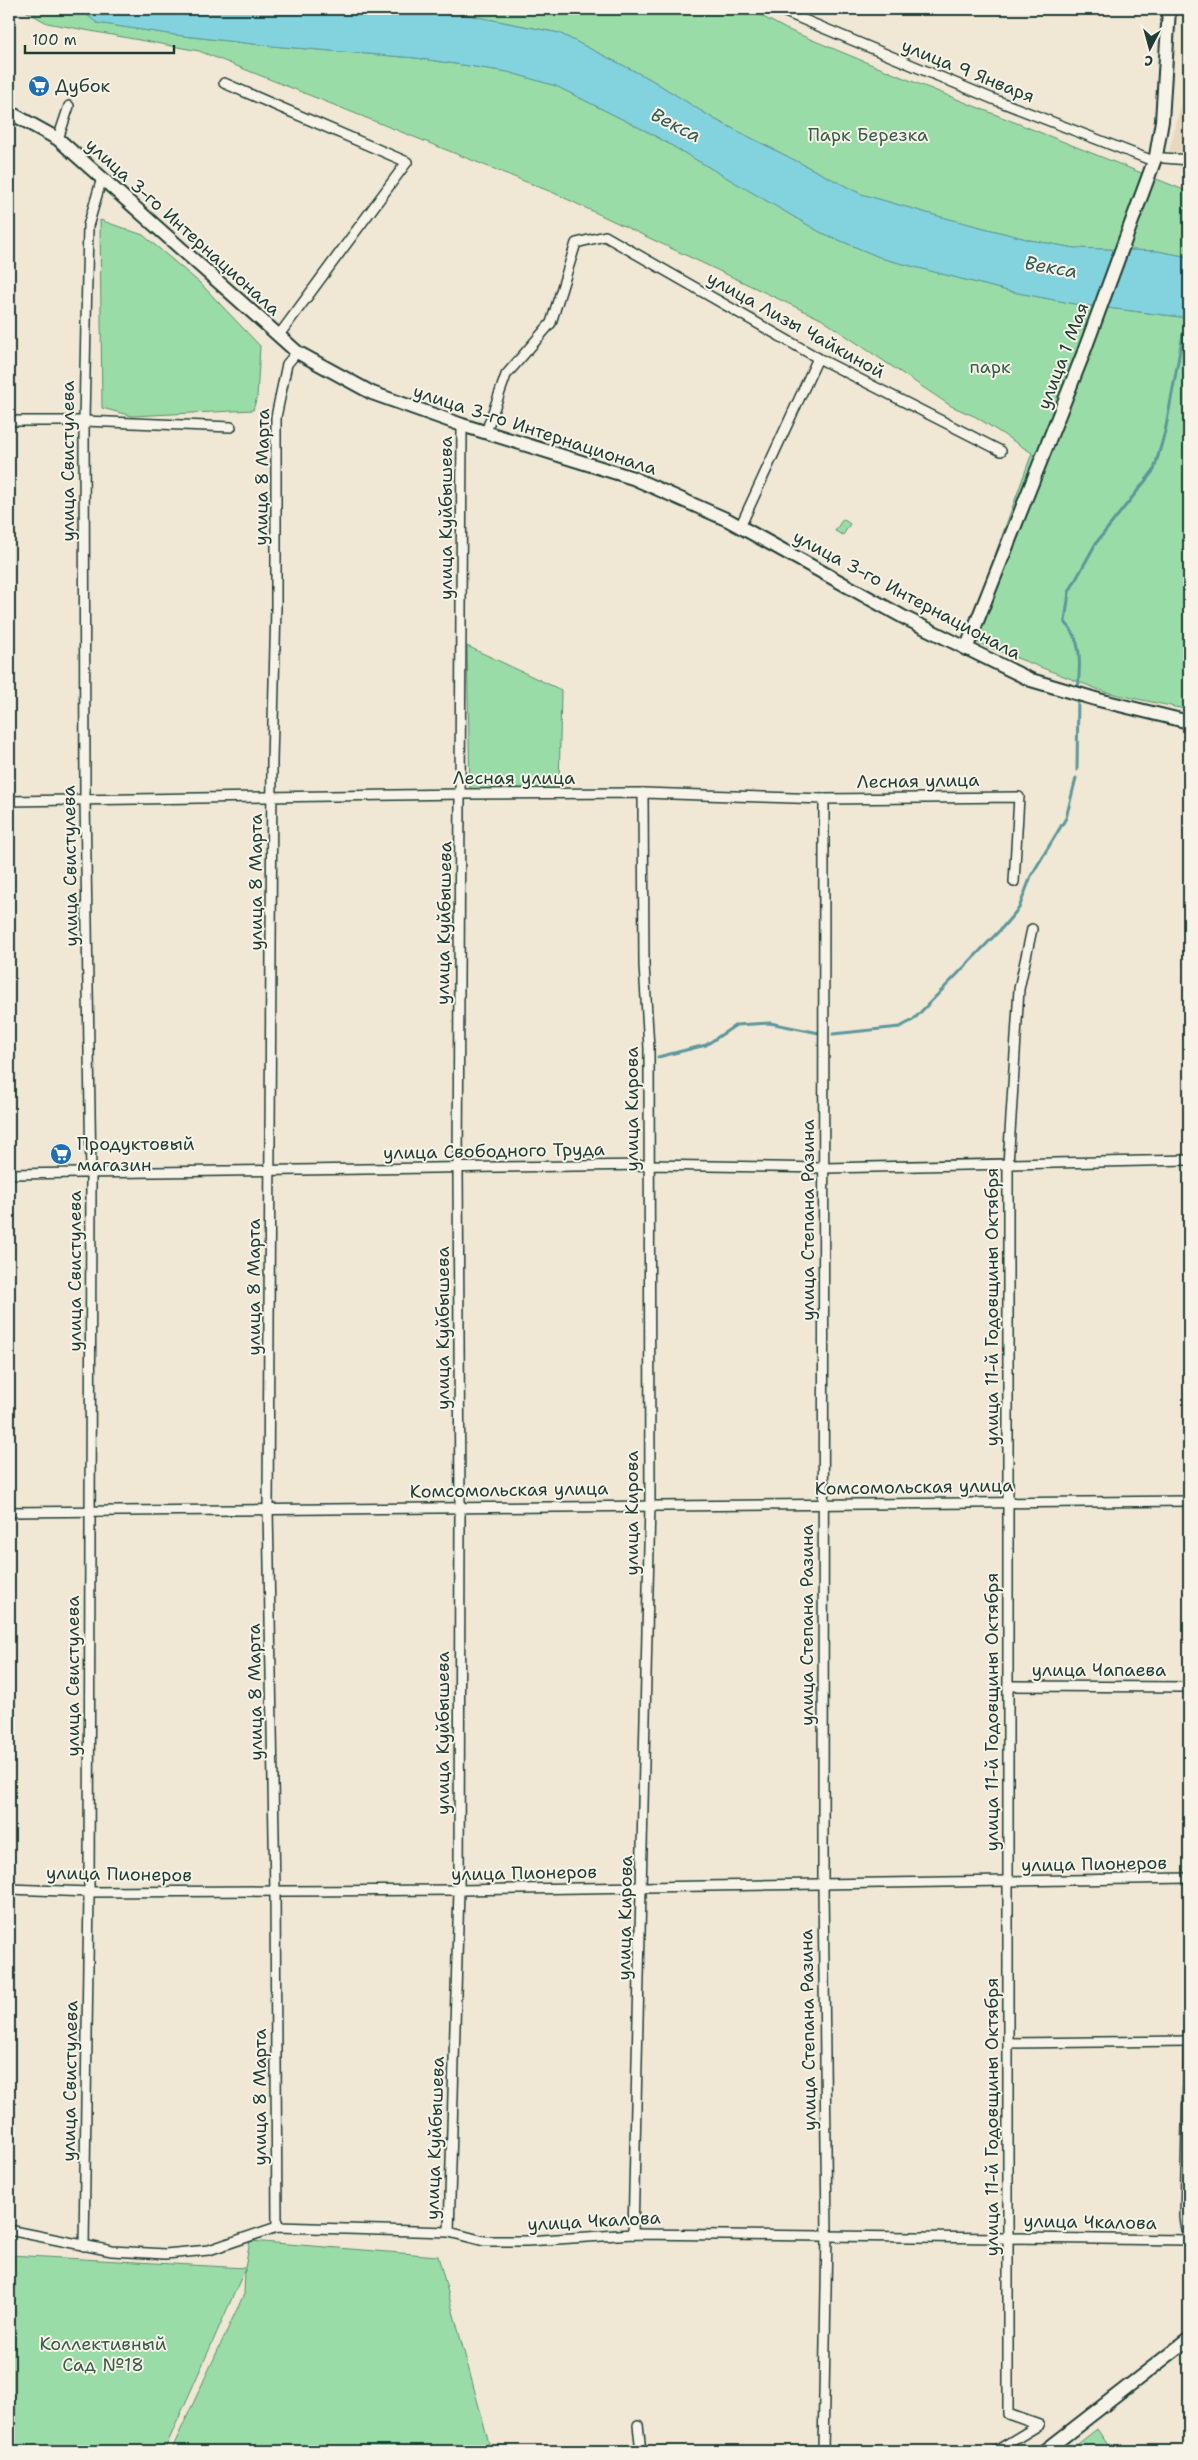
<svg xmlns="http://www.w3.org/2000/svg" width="1198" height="2460" viewBox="0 0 1198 2460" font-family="'Shantell Sans',sans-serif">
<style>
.built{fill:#e8d9be}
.green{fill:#9adca7;stroke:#5c8c6e}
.water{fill:#83d3df;stroke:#5b979b}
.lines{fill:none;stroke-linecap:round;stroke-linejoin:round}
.stream{stroke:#5b979b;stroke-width:3}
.street-casing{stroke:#1f3d34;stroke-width:12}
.secondary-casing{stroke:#1f3d34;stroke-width:16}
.street{stroke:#f7f3e8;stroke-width:9}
.secondary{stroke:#f7f3e8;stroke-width:12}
.labels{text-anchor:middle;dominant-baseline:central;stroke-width:4;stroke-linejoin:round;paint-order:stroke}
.street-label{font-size:18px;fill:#1f3d34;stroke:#f7f3e8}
.poi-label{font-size:18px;fill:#1f3d34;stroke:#f7f3e8;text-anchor:start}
.park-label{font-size:18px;fill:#385d4b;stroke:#f7f3e8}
.water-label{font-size:19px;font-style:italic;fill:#335b56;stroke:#f7f3e8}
</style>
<rect width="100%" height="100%" fill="#f0e7d5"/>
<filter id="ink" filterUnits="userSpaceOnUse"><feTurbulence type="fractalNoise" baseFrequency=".02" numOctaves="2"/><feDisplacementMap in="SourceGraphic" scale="10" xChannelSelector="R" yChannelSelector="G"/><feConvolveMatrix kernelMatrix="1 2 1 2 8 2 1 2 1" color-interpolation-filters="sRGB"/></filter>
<g filter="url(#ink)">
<!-- built -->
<polygon class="built" points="1189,73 1189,162 1168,155"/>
<!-- green -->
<g class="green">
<polygon points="22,9 80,9 97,23 175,35 271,46 416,58 508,72 556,86 650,133 820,232 884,259 1008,291 1075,304 1189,318 1189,710 1105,692 965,638 1032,453 976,417 951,406 821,319 554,193 199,51 47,23"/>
<polygon points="437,9 748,9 786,29 904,78 1189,192 1189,257 1157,251 1075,248 1030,240 934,215 861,194 714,119 650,79 559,33"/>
<polygon points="100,220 143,235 201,284 260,346 257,397 253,410 132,416 102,408"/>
<polygon points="843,519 850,524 843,535 835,531"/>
<polygon points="467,646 561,690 559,790 470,790"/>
<polygon points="250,2241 438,2256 491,2451 171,2451 244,2294 245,2269 164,2451 9,2451 9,2255 245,2268"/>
<polygon points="1097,2429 1112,2451 1069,2451"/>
</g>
<!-- water -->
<polygon class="water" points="80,9 437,9 559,33 650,79 714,119 861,194 934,215 1030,240 1075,248 1157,251 1189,257 1189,318 1075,304 1008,291 884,259 820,232 650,133 556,86 508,72 416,58 271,46 175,35 97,23"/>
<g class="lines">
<!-- stream -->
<g class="stream">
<path d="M1078 690C1080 665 1083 641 1065 622L1069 592 1096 543 1154 470 1165 432 1183 334 1189 327"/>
<polyline points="1077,770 1078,696"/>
<polyline points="833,1034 900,1027 913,1020 1002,928 1019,908 1031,876 1066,818 1076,778"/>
<polyline points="658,1057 706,1045 736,1025 770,1023 819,1033"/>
</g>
<!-- street casing -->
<g class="street-casing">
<g id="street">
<polyline points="778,9 993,99 1148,159"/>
<polyline points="224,83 407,162 279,335"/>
<polyline points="58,139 69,106"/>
<polyline points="1164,158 1189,160"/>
<polyline points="9,421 84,421 231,427"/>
<polyline points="486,432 506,375 551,323 576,243 605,236 818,358 1001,451"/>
<polyline points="740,527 818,358"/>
<polyline points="9,801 462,794 643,793 824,799 1019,797 1014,882"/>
<polyline points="9,1174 648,1165 825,1168 1189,1160"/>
<polyline points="9,1512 1189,1501"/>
<polyline points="1008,1686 1189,1687"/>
<polyline points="9,1889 89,1892 459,1890 1189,1878"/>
<polyline points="1189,2035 1185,2217 1189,2242"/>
<polyline points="1008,2043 1189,2041"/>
<polyline points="277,2227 275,1891 268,1509 272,761 276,607 276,417 287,364 297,352"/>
<polyline points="9,2230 112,2251 165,2254 209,2250 277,2227 449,2232 484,2241 527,2241 633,2234 1189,2240"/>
<polyline points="449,2232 459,1890 460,1507 458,1168 462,425"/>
<polyline points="633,2234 650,1504 649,1048 644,965 643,793"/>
<polyline points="84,2246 89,1892 91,1174 85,800 84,421 88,226 102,178"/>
<polyline points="638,2425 641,2451"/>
<polyline points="823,2451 827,2235 823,1885 824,799"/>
<polyline points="996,2451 1039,2425 1008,2414 1008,1165 1019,989 1032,929"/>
</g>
</g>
<!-- secondary casing -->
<g class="secondary-casing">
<g id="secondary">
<polyline points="9,112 58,139 297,352 372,393 462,425 633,478 728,520 905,618 1031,680 1099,700 1189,722"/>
<polyline points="966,649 1082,357 1156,156 1162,121 1169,9"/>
<polyline points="1045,2451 1189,2339"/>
</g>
</g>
<!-- street -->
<use href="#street" class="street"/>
<!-- secondary -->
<use href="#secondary" class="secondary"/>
</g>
</g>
<!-- icons -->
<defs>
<g id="supermarket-disc" transform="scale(1.125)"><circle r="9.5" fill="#1f6fb2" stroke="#f7f3e8"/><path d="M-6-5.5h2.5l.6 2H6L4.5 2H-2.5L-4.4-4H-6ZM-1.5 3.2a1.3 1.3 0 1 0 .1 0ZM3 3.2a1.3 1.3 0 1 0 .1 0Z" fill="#fff"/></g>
</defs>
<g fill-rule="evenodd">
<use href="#supermarket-disc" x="39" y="86"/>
<use href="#supermarket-disc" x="61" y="1154"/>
</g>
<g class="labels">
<!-- street labels -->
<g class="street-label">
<text transform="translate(968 71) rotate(22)">улица 9 Января</text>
<text transform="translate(183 227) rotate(42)">улица 3-го Интернационала</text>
<text transform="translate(796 325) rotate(29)">улица Лизы Чайкиной</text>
<text transform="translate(1063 356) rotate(-69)">улица 1 Мая</text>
<text transform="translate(535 430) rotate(18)">улица 3-го Интернационала</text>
<text transform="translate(68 461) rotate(-90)">улица Свистулева</text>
<text transform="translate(262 477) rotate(-89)">улица 8 Марта</text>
<text transform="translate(446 518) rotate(-90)">улица Куйбышева</text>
<text transform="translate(907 595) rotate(28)">улица 3-го Интернационала</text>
<text x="514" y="778">Лесная улица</text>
<text transform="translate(918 781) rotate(-1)">Лесная улица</text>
<text transform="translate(70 866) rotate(-91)">улица Свистулева</text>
<text transform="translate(256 882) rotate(-90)">улица 8 Марта</text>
<text transform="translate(444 923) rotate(-89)">улица Куйбышева</text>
<text transform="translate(632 1109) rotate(-90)">улица Кирова</text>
<text transform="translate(494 1151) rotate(-1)">улица Свободного Труда</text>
<text transform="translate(808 1220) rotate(-90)">улица Степана Разина</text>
<text transform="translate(75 1271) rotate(-90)">улица Свистулева</text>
<text transform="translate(254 1287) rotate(-90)">улица 8 Марта</text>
<text transform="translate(992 1307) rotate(-90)">улица 11-й Годовщины Октября</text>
<text transform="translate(443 1328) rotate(-90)">улица Куйбышева</text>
<text transform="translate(914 1487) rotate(-1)">Комсомольская улица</text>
<text transform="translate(509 1490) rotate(-1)">Комсомольская улица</text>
<text transform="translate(632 1513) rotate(-90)">улица Кирова</text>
<text transform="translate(807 1625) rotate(-90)">улица Степана Разина</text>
<text x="1099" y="1670">улица Чапаева</text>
<text transform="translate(73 1676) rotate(-90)">улица Свистулева</text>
<text transform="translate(255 1692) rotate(-91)">улица 8 Марта</text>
<text transform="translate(992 1712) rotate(-90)">улица 11-й Годовщины Октября</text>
<text transform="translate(443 1733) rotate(-90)">улица Куйбышева</text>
<text transform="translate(1094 1864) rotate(-1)">улица Пионеров</text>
<text transform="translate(524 1873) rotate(-1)">улица Пионеров</text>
<text transform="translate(119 1874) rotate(1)">улица Пионеров</text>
<text transform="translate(625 1918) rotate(-89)">улица Кирова</text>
<text transform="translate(808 2030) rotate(-91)">улица Степана Разина</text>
<text transform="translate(70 2081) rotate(-89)">улица Свистулева</text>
<text transform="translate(260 2097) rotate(-90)">улица 8 Марта</text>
<text transform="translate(992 2117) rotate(-90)">улица 11-й Годовщины Октября</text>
<text transform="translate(435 2138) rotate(-88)">улица Куйбышева</text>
<text transform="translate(594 2221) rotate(-3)">улица Чкалова</text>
<text transform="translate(1090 2222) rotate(1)">улица Чкалова</text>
</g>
<!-- poi labels -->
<g class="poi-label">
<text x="55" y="86">Дубок</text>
<text x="77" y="1144">Продуктовый<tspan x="77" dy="21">магазин</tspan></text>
</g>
<!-- park labels -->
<g class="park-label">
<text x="868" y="135">Парк Березка</text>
<text x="990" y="367">парк</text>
<text x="103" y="2344">Коллективный<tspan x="103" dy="21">Сад №18</tspan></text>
</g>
<!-- water labels -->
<g class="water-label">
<text transform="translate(676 125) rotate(27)">Векса</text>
<text transform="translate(1051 267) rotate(10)">Векса</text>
</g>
</g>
<!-- margin -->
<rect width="1198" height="2460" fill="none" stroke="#f7f3e8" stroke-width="30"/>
<rect x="15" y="15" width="1168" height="2430" fill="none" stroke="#1f3d34" stroke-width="2" filter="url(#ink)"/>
<!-- north arrow -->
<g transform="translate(1150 48) rotate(186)" stroke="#f7f3e8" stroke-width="4" paint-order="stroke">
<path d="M0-4L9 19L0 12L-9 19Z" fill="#1f3d34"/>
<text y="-8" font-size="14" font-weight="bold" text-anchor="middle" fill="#1f3d34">С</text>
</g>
<!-- scale -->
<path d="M25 45v8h149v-8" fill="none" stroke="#1f3d34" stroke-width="2.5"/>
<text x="32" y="45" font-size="15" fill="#1f3d34" stroke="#f7f3e8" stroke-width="4" paint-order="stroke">100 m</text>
</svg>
